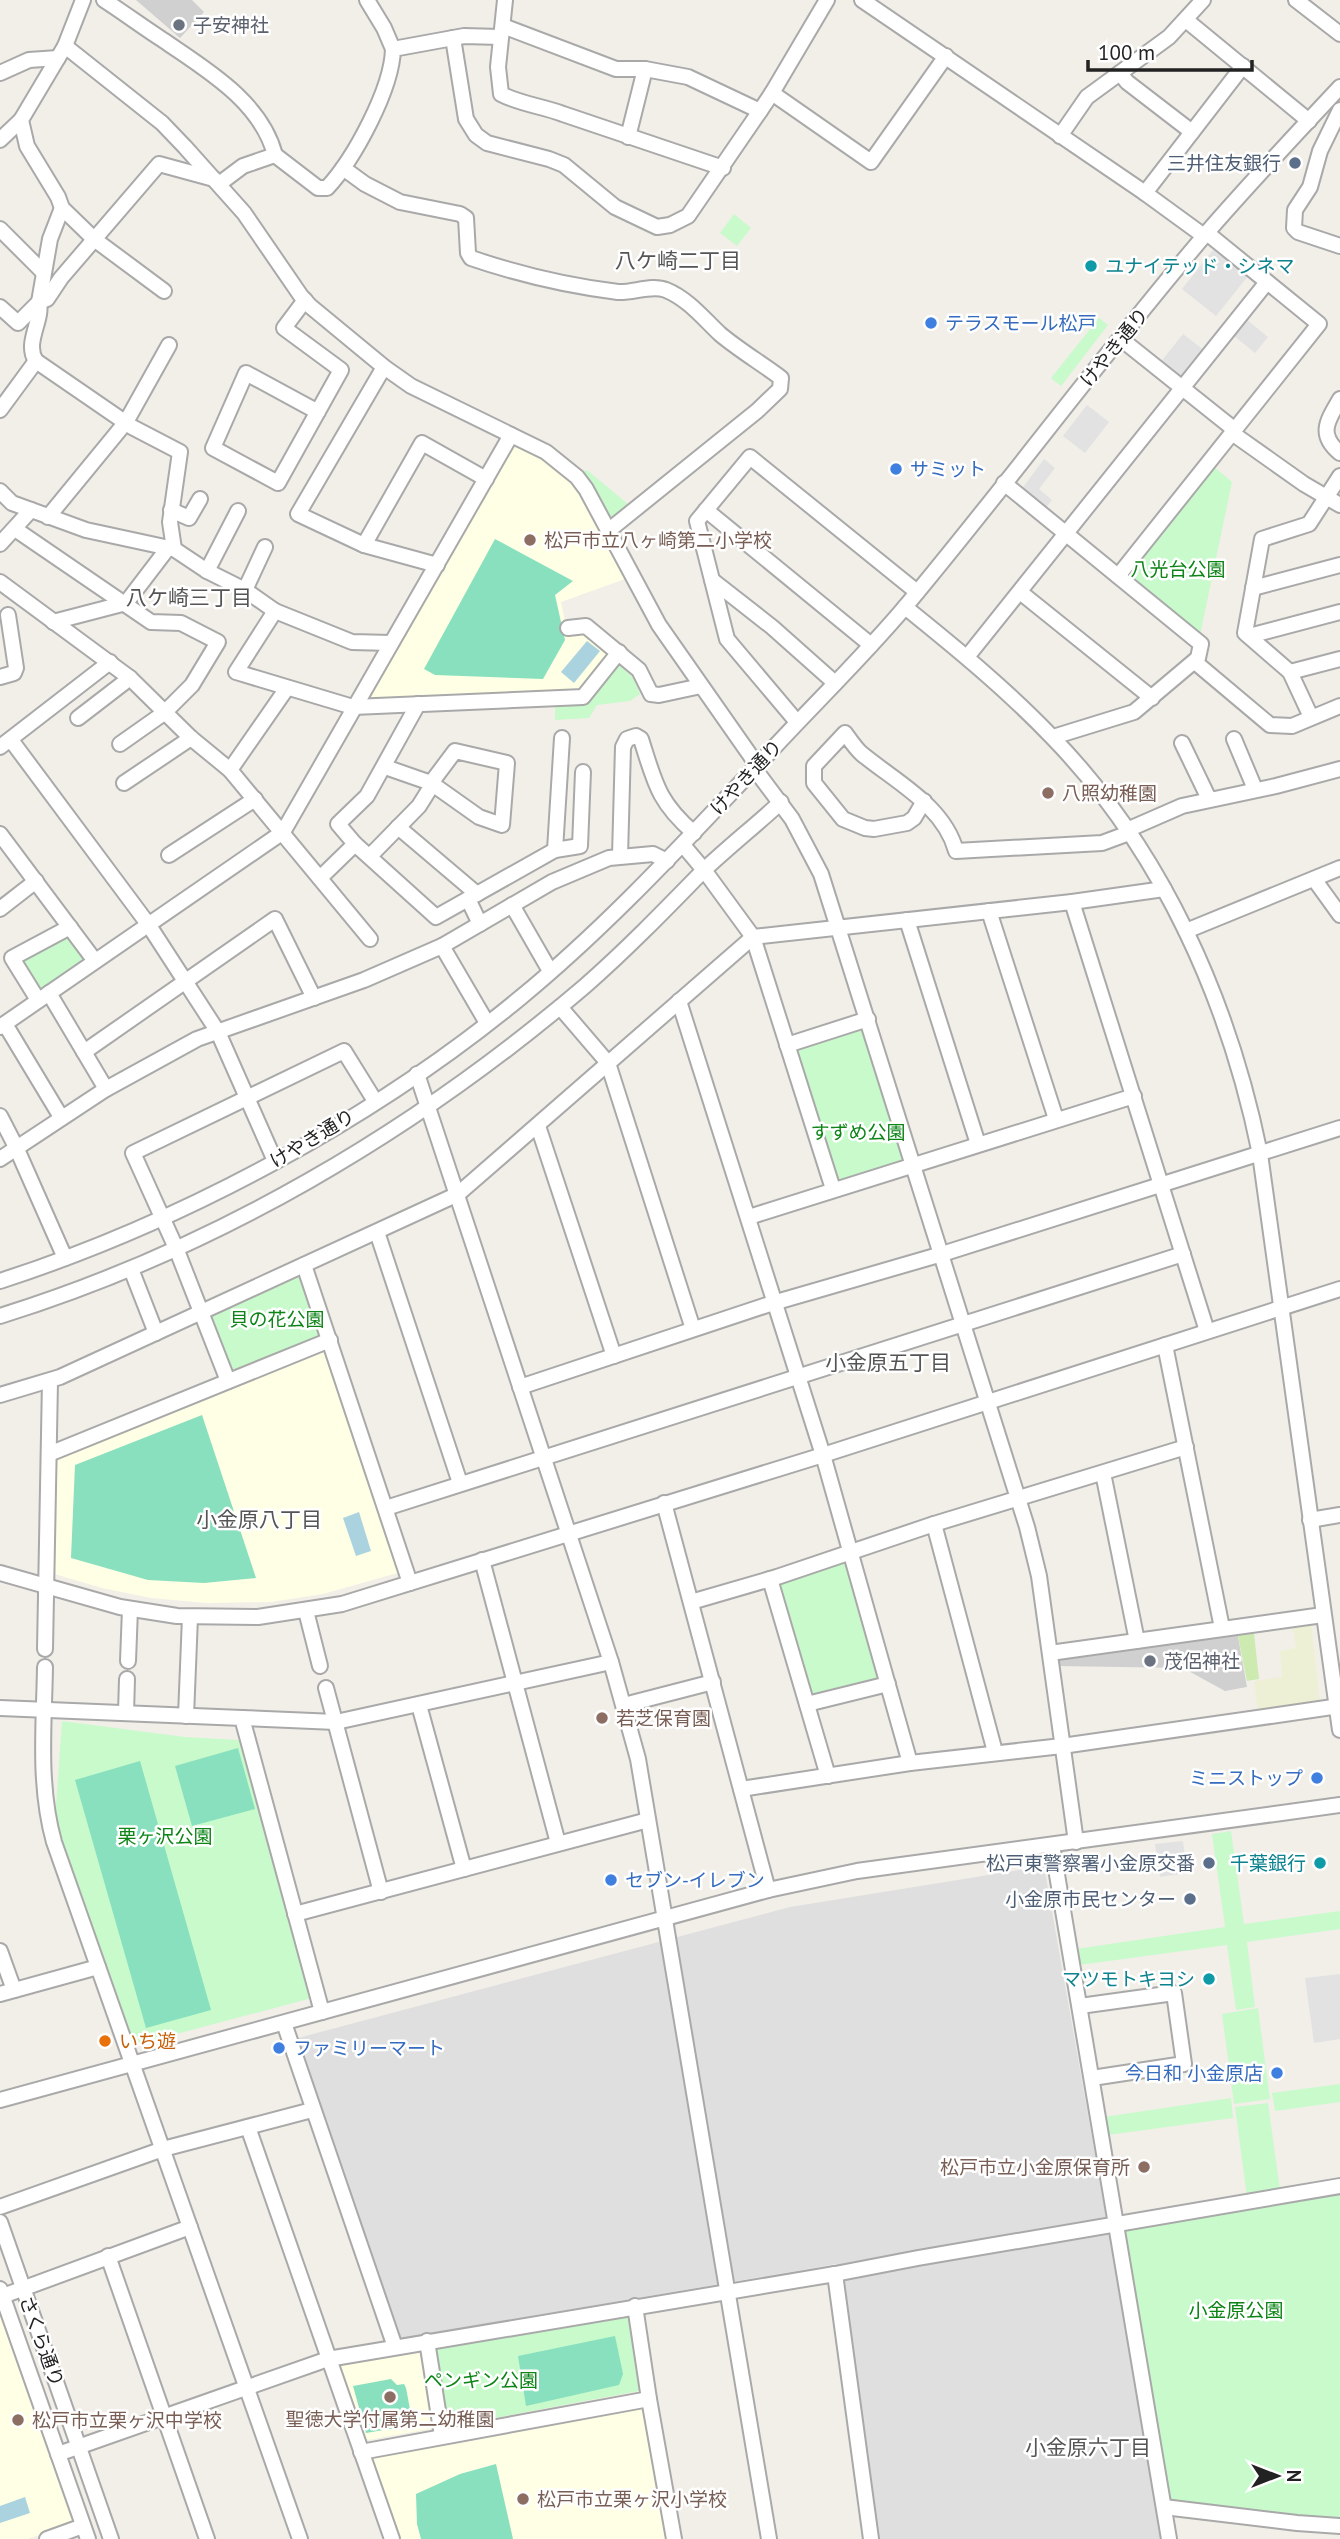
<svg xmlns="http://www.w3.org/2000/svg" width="1340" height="2539" viewBox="0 0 1340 2539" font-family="'PT Sans','Noto Sans JP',sans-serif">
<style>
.residential{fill:#e0dfdf}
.education{fill:#ffffe5}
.religious{fill:#d0d0d0}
.farmland{fill:#eef0d5}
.grass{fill:#cdebb0}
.park{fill:#c8facc}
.pitch{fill:#88e0be}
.parking{fill:#e2e2e2}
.water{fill:#aad3df}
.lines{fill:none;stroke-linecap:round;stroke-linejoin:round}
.minor-casing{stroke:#a9a9a9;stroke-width:18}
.minor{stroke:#fff;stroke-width:14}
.worship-dot{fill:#6b7280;stroke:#fff;stroke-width:2.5}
.service-dot{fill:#5c6f8a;stroke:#fff;stroke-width:2.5}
.culture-dot{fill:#0f9aa8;stroke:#fff;stroke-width:2.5}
.shop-dot{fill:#3f7fe0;stroke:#fff;stroke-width:2.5}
.education-dot{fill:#8d6e63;stroke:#fff;stroke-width:2.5}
.food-dot{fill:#e8710a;stroke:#fff;stroke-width:2.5}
.labels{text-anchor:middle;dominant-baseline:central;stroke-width:5;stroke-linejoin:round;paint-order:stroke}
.worship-label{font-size:19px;fill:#5b616d;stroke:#fff;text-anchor:start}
.service-label{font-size:19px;fill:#4e5e75;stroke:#fff;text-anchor:end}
.culture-label{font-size:19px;fill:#0d838f;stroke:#fff;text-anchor:end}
.shop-label{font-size:19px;fill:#366cbe;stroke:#fff;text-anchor:start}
.street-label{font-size:19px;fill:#222;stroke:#fff}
.education-label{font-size:19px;fill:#785e54;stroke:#fff;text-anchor:start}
.park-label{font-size:19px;fill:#0c8416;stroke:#fff}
.food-label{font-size:19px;fill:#c56008;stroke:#fff;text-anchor:start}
.neighbourhood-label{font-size:21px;fill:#555;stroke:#fff}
</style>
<rect width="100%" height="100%" fill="#f2efe9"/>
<!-- residential -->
<polygon class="residential" points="1044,1866 1163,2539 877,2539 836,2264 398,2339 298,2038 790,1907"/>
<!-- education -->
<g class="education">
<polygon points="514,442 564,473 577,487 625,579 561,602 567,631 585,628 611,654 579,694 368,702 364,698"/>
<polygon points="324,1347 328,1349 401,1572 323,1594 271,1602 206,1603 151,1598 102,1588 51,1573 53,1460"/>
<polygon points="0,2316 73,2523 28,2539 0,2539"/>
<polygon points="420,2349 425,2353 435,2428 368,2440 362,2436 338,2369 340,2363"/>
<polygon points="641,2406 647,2407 667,2539 398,2539 371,2459 376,2454"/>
</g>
<!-- religious -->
<g class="religious">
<polygon points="136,0 192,0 204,12 180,38"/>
<polygon points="1237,1631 1247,1687 1225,1691 1183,1668 1058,1666 1057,1660 1060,1655"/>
</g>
<!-- farmland -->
<polygon class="farmland" points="1311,1621 1320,1703 1258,1712 1254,1681 1282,1677 1280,1651 1296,1648 1292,1623"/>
<!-- grass -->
<polygon class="grass" points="1253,1624 1259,1679 1247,1681 1236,1626"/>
<!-- park -->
<g class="park">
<polygon points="734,214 751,228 737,246 720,233"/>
<polygon points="1099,318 1108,325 1061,386 1051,378"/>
<polygon points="1212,465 1232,482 1200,635 1129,577 1128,572"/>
<polygon points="587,470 629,505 610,518 581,473"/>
<polygon points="620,665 635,680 640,694 630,701 597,705 589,718 555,720 555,707 584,705"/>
<polygon points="68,936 84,962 42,993 21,961"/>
<polygon points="861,1025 906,1159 904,1162 840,1183 835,1180 794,1051 796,1046"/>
<polygon points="297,1272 303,1275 322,1338 234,1373 230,1372 209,1317 209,1313"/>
<polygon points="850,1554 886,1676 810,1698 777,1577"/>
<polygon points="62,1721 185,1737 239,1740 312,1998 135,2045 55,1820"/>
<polygon points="1231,1831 1244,1924 1340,1911 1340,1929 1247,1942 1255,2007 1236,2010 1227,1945 1079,1965 1076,1949 1225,1927 1212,1834"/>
<polygon points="1258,2008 1270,2099 1234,2104 1222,2014"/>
<polygon points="1340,2084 1340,2102 1275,2111 1272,2093"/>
<polygon points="1231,2098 1233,2118 1108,2135 1104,2117"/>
<polygon points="1268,2103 1280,2190 1247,2197 1235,2107"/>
<polygon points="1340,2186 1340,2525 1164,2507 1116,2224"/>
<polygon points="627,2314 633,2318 644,2390 447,2427 435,2346"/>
</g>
<!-- pitch -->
<g class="pitch">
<polygon points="495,539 573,581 555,595 565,640 543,679 435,675 424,669"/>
<polygon points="202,1415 256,1578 204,1583 148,1580 71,1558 75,1465"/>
<polygon points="238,1748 255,1809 192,1826 175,1766"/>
<polygon points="140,1761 211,2010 146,2028 75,1780"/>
<polygon points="615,2336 623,2374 619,2385 526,2406 518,2356"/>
<polygon points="391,2379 397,2385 404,2384 406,2388 413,2425 366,2433 353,2386"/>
<polygon points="496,2464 513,2539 421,2539 417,2524 416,2494 460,2474"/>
</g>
<!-- parking -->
<g class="parking">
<polygon points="1213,250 1248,276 1216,316 1182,289"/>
<polygon points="1246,319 1268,337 1255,353 1233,335"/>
<polygon points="1183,334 1205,351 1181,380 1160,363"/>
<polygon points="1087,405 1109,422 1085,453 1063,436"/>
<polygon points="1044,459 1055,468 1039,489 1052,500 1044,510 1021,490"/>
<polygon points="1183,1841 1187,1873 1160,1877 1155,1844"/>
<polygon points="1340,1974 1340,2039 1314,2043 1305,1978"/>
</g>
<!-- water -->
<g class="water">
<polygon points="587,641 600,651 574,683 561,672"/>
<polygon points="359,1512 371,1551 356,1556 343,1518"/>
<polygon points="25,2497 30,2513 0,2523 0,2506"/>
</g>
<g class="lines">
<!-- minor casing -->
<g class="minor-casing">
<g id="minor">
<polyline points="83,0 65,46 21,120 27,146 58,197 62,208 94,239 164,291"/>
<path d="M104 0C124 13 143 27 163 40 205 69 261 101 275 155"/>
<polyline points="367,0 384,28 393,49"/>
<path d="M505 0 498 67 501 94C520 104 542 106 563 114 616 132 670 150 723 168"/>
<polyline points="862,0 1145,193 1204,236"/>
<polyline points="1296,0 1340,34"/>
<polyline points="1186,20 1309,121"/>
<polyline points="503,26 616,69 645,69 688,77 760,111 772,93 871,162 946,56"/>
<polyline points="453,38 466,119 476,135 487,143 549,159 564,165 615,207 657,227 670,225 688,216 760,111"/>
<polyline points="65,46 162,123 185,147 244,213 301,296 310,306 384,367 411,386 546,452 577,477 586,489 659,625 757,765"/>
<polyline points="0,73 29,60 58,58"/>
<polyline points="1120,73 1127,82 1192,132"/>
<polyline points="772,93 827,0"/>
<polyline points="1340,110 1320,151 1310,187 1295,210 1294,228 1298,232 1340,246"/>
<polyline points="1060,136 1087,97 1169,37 1203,0"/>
<polyline points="628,137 645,69"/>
<polyline points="0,140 21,120"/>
<path d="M343 168 365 184 400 202 460 214 466 218 468 253 471 258C518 274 569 286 618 292 633 293 652 284 666 290 688 299 703 318 720 334 739 350 761 363 781 378L780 389 757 411 608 531"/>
<path d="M219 184 243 166 275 155 318 188H327C354 159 392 89 393 49L464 36 500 37"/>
<polyline points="1145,193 1243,66"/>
<path d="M62 208 50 239 39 302C43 321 24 343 36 361L132 427 180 452 170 522 174 549"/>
<polyline points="0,229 43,272"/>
<polyline points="305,300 284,328 341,370 278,483 213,448 246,373 318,412"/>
<polyline points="0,307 18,323 39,302 47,299 61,278 159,164 214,179"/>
<polyline points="1121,339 1235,430"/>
<polyline points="384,367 298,514 364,545 437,565"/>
<path d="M1340 399C1328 420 1317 434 1340 453"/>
<polyline points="0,410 36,361"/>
<polyline points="1232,433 1304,484 1340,505"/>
<polyline points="1004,483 1201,644 1198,658 1134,712 1053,737"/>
<polyline points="0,491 12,503 86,530 174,549 207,571 245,590 275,611 352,642 391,643"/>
<polyline points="171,510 189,518 200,499"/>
<polyline points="706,510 871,645"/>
<polyline points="48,517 126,422 169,345"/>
<polyline points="15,529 151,622 181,623 218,642 192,685 164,713 120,744"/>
<polyline points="0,544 31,510"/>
<polyline points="364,545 422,443 486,479"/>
<polyline points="207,571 238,511"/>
<polyline points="1118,576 1319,324 1207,233"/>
<polyline points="712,580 772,627 835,683"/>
<polyline points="0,582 130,678 191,738 230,770 370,939"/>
<polyline points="1253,588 1340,565"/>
<polyline points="245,590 265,547"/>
<polyline points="1020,592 1152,698"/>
<path d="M905 607C956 648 1007 690 1052 737 1162 850 1229 1001 1260 1154L1340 1730"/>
<polyline points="275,611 236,672 353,707 583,697 619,652"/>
<polyline points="53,622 126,603 168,548"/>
<polyline points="568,628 586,626 639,670 651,694 659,695 701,686"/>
<polyline points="1249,636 1340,612"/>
<polyline points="967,657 1267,282"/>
<polyline points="1195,662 1270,725 1292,726 1340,706"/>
<polyline points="1290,672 1340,659"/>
<polyline points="0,677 14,673 16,668 8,615"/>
<polyline points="1311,717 1290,672 1245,633 1262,539 1309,524 1340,476"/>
<polyline points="78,718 130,678"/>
<polyline points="797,722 727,639 697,521 750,457 917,592"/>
<polyline points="1234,739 1255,789"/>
<polyline points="11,740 148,924 218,1032 275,1161"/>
<polyline points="1182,743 1209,799"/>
<polyline points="0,747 110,662"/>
<polyline points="754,768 792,819 821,874 1027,1527 1039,1576 1076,1842"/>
<polyline points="230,770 287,688"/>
<polyline points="124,783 191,738"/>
<path d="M924 801 914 818 907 823 874 829 865 828 843 819 814 783V766L845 733C850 740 856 749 862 754 896 782 944 806 956 851L1102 843 1129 833"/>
<polyline points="398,827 477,894"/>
<polyline points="1127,830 1182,806 1276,786 1340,769"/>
<polyline points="0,834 95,961"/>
<polyline points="355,844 436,917 555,850 580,846 583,772"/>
<polyline points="683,845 704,870 753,937 833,1189"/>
<polyline points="555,850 562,738"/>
<polyline points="169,855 255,799"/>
<polyline points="370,856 419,806 429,790 431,783 455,751 507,763 502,825 479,817 431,783 385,767"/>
<path d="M620 856 623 747 627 739 636 736 641 739C655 783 658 802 694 833"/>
<polyline points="320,878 355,844 338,824 367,796 418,704"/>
<polyline points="1314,879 1340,915"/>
<polyline points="468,899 480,924"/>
<polyline points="1072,902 1207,1331"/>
<polyline points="512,905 550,971"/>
<polyline points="0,909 36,881"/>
<polyline points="989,911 1056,1119"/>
<polyline points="907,920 978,1144"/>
<polyline points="1186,931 1340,868"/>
<polyline points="442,946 487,1023"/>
<polyline points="49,993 106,1089"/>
<polyline points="38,1000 12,958 70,927"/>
<polyline points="679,1001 823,1455 910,1763"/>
<polyline points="560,1007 608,1063 693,1329"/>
<polyline points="5,1024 61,1117"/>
<polyline points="0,1027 283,832 511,435"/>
<polyline points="787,1045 868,1019"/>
<polyline points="84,1052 275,919 314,998"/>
<polyline points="417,1074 611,1662 638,1759 769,2539"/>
<polyline points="0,1116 16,1147 65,1258"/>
<polyline points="538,1126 614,1356"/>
<polyline points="0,1159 106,1089 197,1039 364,980 442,946 552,882 609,858 653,854 667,861"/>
<polyline points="749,1217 1134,1096"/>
<polyline points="377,1232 460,1483"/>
<polyline points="304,1265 410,1583"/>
<polyline points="131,1269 156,1333"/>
<path d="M0 1281C182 1222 372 1120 520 998 610 924 688 838 768 754 813 705 862 658 905 607 1007 485 1101 357 1204 236 1248 185 1294 136 1340 87"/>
<path d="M0 1316C215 1249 414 1132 585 986 626 950 664 911 702 872 727 848 755 826 781 802"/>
<polyline points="1165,1345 1222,1628"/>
<polyline points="228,1381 176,1248 133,1153 344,1051 375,1101"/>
<polyline points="520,1387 773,1303 942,1254 1340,1128"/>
<polyline points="0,1395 60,1377 458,1194 753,937 1072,902 1164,889"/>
<polyline points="49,1454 330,1340"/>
<polyline points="1103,1473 1137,1641"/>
<polyline points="664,1503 768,1890"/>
<polyline points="386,1508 1183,1254"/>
<polyline points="1310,1520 1340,1515"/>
<polyline points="934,1524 995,1752"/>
<polyline points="482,1560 558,1843"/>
<polyline points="0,1573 120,1607 177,1616 258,1617 342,1604 823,1455 1340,1289"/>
<polyline points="770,1579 828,1776"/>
<polyline points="691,1602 777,1577 934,1524 1186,1447"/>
<polyline points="306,1611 320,1666"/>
<polyline points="45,1649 50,1381"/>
<polyline points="1050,1653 1323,1615"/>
<polyline points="128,1661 130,1609"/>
<path d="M45 1667C44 1726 38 1785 54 1842L300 2539"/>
<polyline points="326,1688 381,1892"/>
<polyline points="807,1704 888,1684"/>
<polyline points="419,1705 464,1869"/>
<polyline points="624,1705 713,1682"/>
<polyline points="0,1708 242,1718 322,2012"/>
<polyline points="126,1713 127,1679"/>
<polyline points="186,1716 190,1617"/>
<polyline points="242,1718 336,1722 611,1662"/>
<polyline points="741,1789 910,1763 1062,1746 1340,1706"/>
<polyline points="1052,1845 1169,2539"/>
<polyline points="295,1914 648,1820"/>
<polyline points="0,1951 14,1990"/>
<polyline points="0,1994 98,1967"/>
<polyline points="1080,2006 1174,1993 1184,2064 1092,2078"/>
<polyline points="284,2023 395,2347"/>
<polyline points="0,2100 768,1890 857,1871 1340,1805"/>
<polyline points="248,2127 392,2539"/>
<polyline points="0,2207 163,2149 312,2110"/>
<polyline points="0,2222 111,2539"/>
<polyline points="108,2256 207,2539"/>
<polyline points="835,2274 871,2539"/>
<polyline points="0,2289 88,2539"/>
<polyline points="0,2297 190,2227"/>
<polyline points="427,2341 442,2436"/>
<polyline points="649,2399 674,2539"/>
<polyline points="361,2452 649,2399 635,2306"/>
<polyline points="58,2454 328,2359 835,2274 918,2258 1340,2186"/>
<polyline points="1164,2507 1297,2523 1340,2526"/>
<polyline points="47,2539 83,2526"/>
</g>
</g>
<!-- minor -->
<use href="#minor" class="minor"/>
</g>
<!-- markers -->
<g class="worship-dot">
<circle cx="179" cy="25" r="7"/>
<circle cx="1150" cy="1661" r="7"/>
</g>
<g class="service-dot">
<circle cx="1295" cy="163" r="7"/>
<circle cx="1209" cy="1863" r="7"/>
<circle cx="1190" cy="1899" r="7"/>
</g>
<g class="culture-dot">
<circle cx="1091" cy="266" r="7"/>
<circle cx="1320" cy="1863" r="7"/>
<circle cx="1209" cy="1979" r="7"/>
</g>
<g class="shop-dot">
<circle cx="931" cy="323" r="7"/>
<circle cx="896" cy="469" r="7"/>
<circle cx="1317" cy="1778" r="7"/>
<circle cx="611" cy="1880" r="7"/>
<circle cx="279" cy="2048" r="7"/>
<circle cx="1277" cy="2073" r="7"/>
</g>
<g class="education-dot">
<circle cx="530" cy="540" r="7"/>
<circle cx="1048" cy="793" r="7"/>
<circle cx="602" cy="1718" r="7"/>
<circle cx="1144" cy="2167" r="7"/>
<circle cx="390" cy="2397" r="7"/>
<circle cx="18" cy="2420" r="7"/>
<circle cx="523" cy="2499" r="7"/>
</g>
<circle class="food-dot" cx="105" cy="2041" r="7"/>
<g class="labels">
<!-- worship labels -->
<g class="worship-label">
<text x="193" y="25">子安神社</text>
<text x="1164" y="1661">茂侶神社</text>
</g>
<!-- service labels -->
<g class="service-label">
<text x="1281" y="163">三井住友銀行</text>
<text x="1195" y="1863">松戸東警察署小金原交番</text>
<text x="1176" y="1899">小金原市民センター</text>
</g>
<!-- culture labels -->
<g class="culture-label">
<text x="1105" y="266" text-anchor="start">ユナイテッド・シネマ</text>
<text x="1306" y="1863">千葉銀行</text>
<text x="1195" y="1979">マツモトキヨシ</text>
</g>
<!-- shop labels -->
<g class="shop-label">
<text x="945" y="323">テラスモール松戸</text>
<text x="910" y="469">サミット</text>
<text x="1303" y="1778" text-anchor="end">ミニストップ</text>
<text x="625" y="1880">セブン-イレブン</text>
<text x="293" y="2048">ファミリーマート</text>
<text x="1263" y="2073" text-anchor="end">今日和 小金原店</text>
</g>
<!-- street labels -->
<g class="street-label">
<text transform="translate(1114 347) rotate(-51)">けやき通り</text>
<text transform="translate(746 777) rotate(-47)">けやき通り</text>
<text transform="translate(312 1138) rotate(-31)">けやき通り</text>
<text transform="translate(42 2341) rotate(70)">さくら通り</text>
</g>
<!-- education labels -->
<g class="education-label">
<text x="544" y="540">松戸市立八ヶ崎第二小学校</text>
<text x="1062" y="793">八照幼稚園</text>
<text x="616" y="1718">若芝保育園</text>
<text x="1130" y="2167" text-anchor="end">松戸市立小金原保育所</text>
<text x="390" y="2419" text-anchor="middle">聖徳大学付属第二幼稚園</text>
<text x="32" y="2420">松戸市立栗ヶ沢中学校</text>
<text x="537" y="2499">松戸市立栗ヶ沢小学校</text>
</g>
<!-- park labels -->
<g class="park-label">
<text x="1178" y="569">八光台公園</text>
<text x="858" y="1132">すずめ公園</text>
<text x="277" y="1319">貝の花公園</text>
<text x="165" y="1836">栗ヶ沢公園</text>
<text x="1236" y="2310">小金原公園</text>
<text x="481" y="2380">ペンギン公園</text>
</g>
<!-- food labels -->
<g class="food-label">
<text x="119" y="2041">いち遊</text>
</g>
<!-- neighbourhood labels -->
<g class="neighbourhood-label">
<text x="678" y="260">八ケ崎二丁目</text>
<text x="189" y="597">八ケ崎三丁目</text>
<text x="888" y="1362">小金原五丁目</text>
<text x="259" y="1519">小金原八丁目</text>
<text x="1088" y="2447">小金原六丁目</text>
</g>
</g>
<!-- north arrow -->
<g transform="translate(1277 2476) rotate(90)" stroke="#ffffff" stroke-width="5" paint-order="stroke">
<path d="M0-5L12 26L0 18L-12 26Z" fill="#222222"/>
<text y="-10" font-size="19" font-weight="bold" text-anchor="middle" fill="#222222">N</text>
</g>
<!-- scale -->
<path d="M1088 60v10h164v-10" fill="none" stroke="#222222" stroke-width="3.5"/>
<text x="1098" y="60" font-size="21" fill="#222222" stroke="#ffffff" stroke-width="5" paint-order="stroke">100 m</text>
</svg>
